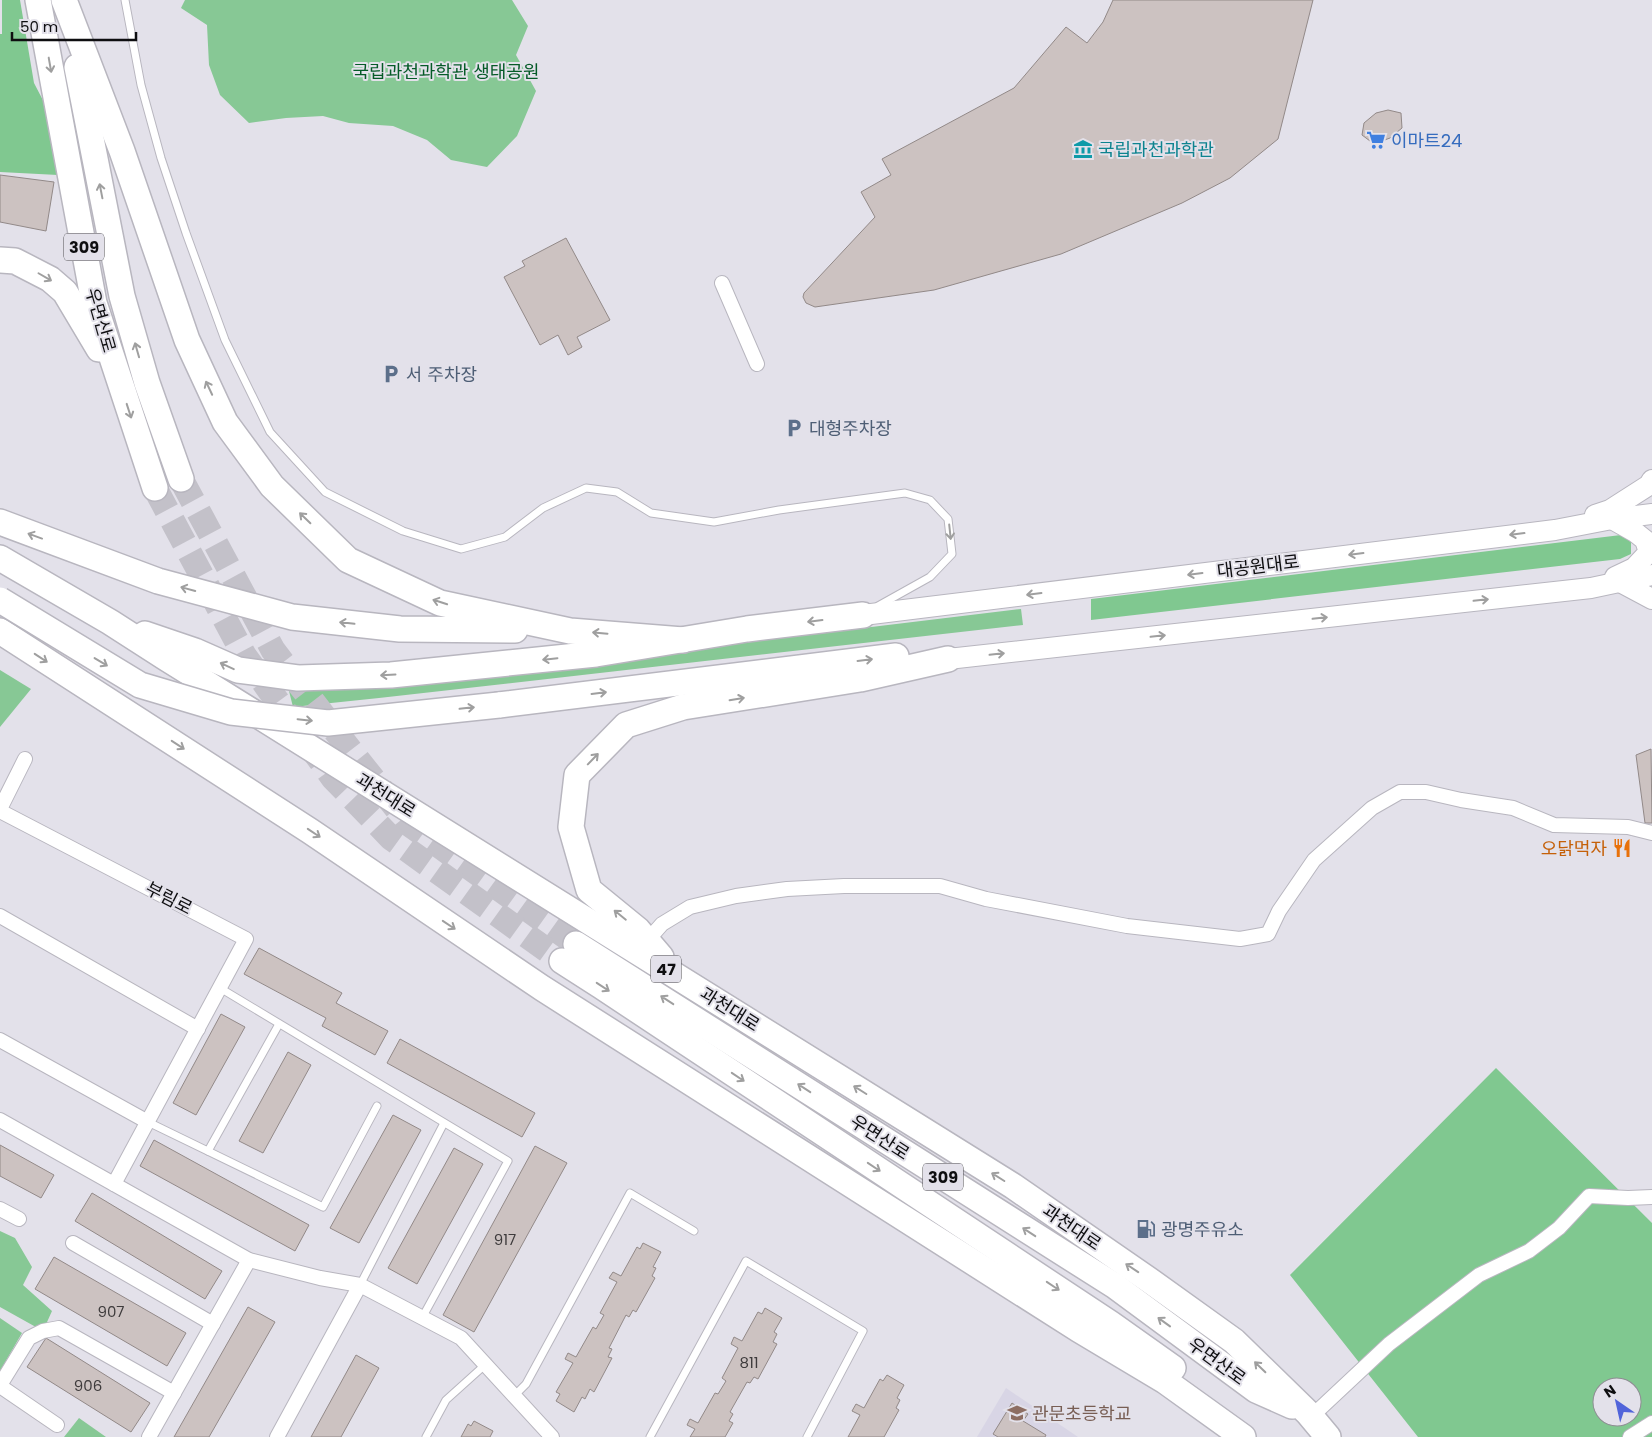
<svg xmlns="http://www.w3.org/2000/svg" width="1652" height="1437" viewBox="0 0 1652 1437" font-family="Poppins,'Noto Sans KR',sans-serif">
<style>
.built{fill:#d8d5e5}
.green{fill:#87c895}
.forest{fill:#80c890;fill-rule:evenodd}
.building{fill:#ccc2c1;stroke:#928988}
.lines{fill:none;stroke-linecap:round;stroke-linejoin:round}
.highway-tunnel{stroke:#c3c1c9;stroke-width:25;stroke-dasharray:25 12;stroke-linecap:butt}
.lane-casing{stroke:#b8b6bf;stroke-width:9}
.street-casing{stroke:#b8b6bf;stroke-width:16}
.secondary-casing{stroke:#b8b6bf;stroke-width:22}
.highway-casing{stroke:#b8b6bf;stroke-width:28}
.lane{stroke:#fff;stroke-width:7}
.street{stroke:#fff;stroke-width:14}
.secondary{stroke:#fff;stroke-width:20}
.highway{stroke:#fff;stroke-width:25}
.highway-bridge-casing{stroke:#b8b6bf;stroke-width:28;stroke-linecap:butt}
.highway-bridge{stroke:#fff;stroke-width:25}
.oneway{stroke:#9f9f9f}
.labels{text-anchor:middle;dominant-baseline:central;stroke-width:4;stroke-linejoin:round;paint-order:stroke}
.number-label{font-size:15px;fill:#3e3b3c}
.shield{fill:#e3e1ea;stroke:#4e4d51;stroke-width:1}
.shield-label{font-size:16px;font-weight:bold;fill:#0e0e10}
.park-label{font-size:18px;fill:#065b28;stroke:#e3e1ea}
.shop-label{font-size:18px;fill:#366cbe;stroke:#e3e1ea;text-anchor:start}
.culture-label{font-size:18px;fill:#0d838f;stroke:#e3e1ea;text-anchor:start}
.street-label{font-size:18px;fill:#0e0e10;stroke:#e3e1ea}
.service-label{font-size:18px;fill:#4e5e75;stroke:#e3e1ea;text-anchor:start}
.food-label{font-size:18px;fill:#c56008;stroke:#e3e1ea;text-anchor:end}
.education-label{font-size:18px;fill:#785e54;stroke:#e3e1ea;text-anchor:start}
</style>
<rect width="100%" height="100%" fill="#e3e1ea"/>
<!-- built -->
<polygon class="built" points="1006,1388 1078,1437 977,1437"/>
<!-- green -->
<g class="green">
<polygon points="185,0 512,0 528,26 516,55 536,91 517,136 487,167 451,160 427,140 393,126 349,123 323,116 286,118 249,123 220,95 209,65 207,25 181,8"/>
<polygon points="1021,609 1023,625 379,698 293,707 288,687 666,652"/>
<polygon points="0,670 31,689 0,727"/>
<polygon points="0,1231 15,1238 32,1267 23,1285 52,1311 43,1331 0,1307"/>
<polygon points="0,1318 22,1333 0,1371"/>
<polygon points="79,1418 106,1437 64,1437"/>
</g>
<!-- forest -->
<g class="forest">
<polygon points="2,0 20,0 34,83 48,110 58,175 0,172 0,34 2,34"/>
<polygon points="1621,535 1631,542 1631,554 1620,559 1091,620 1091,599"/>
<path d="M1496 1068 1652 1223V1437H1418L1290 1275ZM1602 1387H1632V1417H1602Z"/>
</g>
<!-- building -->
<g class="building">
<polygon points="1113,0 1313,0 1278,139 1230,178 1182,203 1061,254 934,290 815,307 806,303 803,297 804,293 875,217 861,192 891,175 882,159 1014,88 1066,27 1087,43 1103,22"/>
<polygon points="1388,110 1401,113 1402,128 1390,138 1374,144 1362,135 1364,123 1376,113"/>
<polygon points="0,175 54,182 46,231 0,222"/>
<polygon points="566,238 610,320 577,337 582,347 568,355 558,335 540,345 504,277 525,266 522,261"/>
<polygon points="1651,749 1652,823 1645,823 1636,755"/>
<polygon points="259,948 342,993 336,1003 388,1031 375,1055 322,1026 326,1018 244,974"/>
<polygon points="221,1014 245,1027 196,1115 173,1103"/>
<polygon points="400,1039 535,1113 522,1137 387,1063"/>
<polygon points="288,1052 311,1065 263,1153 239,1141"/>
<polygon points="393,1115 421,1130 359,1243 330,1228"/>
<polygon points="154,1140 309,1225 295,1251 140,1166"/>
<polygon points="0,1145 54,1175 41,1198 0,1176"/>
<polygon points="535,1146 567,1163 474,1332 443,1315"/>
<polygon points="454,1148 483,1164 417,1284 388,1268"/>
<polygon points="92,1193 222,1271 205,1299 75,1221"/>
<polygon points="643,1243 661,1252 653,1267 656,1268 652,1276 655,1278 636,1312 633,1310 629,1317 626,1315 609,1348 612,1349 608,1357 612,1358 594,1392 590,1389 585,1399 582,1397 574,1412 556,1401 560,1394 556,1392 573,1363 565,1359 568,1353 576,1357 593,1327 596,1329 604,1315 600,1313 617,1282 609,1278 613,1272 621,1276 637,1247 640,1249"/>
<polygon points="54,1257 186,1333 167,1366 35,1289"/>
<polygon points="248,1307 275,1322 209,1437 174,1437"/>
<polygon points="765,1308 782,1318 774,1332 777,1334 773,1342 777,1344 758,1379 754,1377 750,1383 747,1382 730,1412 733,1414 729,1421 733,1423 725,1437 690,1437 695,1429 687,1425 690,1419 698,1423 715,1393 718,1394 726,1381 722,1378 738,1348 731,1344 734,1337 742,1341 758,1312 762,1314"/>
<polygon points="46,1338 150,1403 131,1432 27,1367"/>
<polygon points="356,1355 379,1368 341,1437 311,1437"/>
<polygon points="887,1375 904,1385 897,1398 900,1400 896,1408 899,1410 884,1437 848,1437 860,1415 852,1411 856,1404 864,1408 880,1379 883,1381"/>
<polygon points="1012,1403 1028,1414 1023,1421 1046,1435 1045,1437 998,1437 993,1434"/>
<polygon points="474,1421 493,1431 490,1437 461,1437 468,1424 471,1426"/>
</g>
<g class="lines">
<!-- highway-tunnel -->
<g class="highway-tunnel">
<polyline points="181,479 273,650 354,755 409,824 576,944"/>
<polyline points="155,488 244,655 333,778 391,838 562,961"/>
</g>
<!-- lane casing -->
<g class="lane-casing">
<g id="lane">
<polyline points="125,0 141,85 161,158 186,233 225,340 270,432 325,492 403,531 461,549 505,537 543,508 586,488 617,492 651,513 714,522 779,510 905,493 930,500 948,519 952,554 930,577 878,606"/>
<polyline points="220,988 508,1161 422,1318"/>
<polyline points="148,1122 323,1207 377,1106"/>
<polyline points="208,1151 279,1024"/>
<polyline points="360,1285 444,1123"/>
<polyline points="514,1396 526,1384 630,1193 694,1231"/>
<polyline points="426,1437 446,1400 486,1364"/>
<polyline points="650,1437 746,1261 863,1331 807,1437"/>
</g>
</g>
<!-- street casing -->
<g class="street-casing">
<g id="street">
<polyline points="722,283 757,364"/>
<polyline points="0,809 25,759"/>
<polyline points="0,811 246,939 114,1184"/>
<polyline points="0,916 198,1029"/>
<polyline points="647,941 662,924 690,907 736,896 787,889 844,886 940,886 986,899 1127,926 1240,939 1268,934 1279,911 1314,860 1372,808 1400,792 1426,792 1461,800 1513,808 1554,825 1628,827 1652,833"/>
<polyline points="0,1040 148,1122"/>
<polyline points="0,1120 249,1260 320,1278 360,1285 461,1338 552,1437"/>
<polyline points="0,1209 19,1219"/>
<polyline points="73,1243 213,1324"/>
<polyline points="0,1385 29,1338 43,1331 59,1328 174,1393"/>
<polyline points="0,1386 57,1425"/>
<polyline points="1311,1417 1389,1344 1479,1275 1529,1251 1559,1228 1589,1196 1628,1198 1652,1197"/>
<polyline points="149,1437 249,1260"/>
<polyline points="277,1437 360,1285"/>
<polyline points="1630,1437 1652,1423"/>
</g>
</g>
<!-- secondary casing -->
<g class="secondary-casing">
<g id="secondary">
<polyline points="1595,515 1610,510 1649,485 1652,480"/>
<polyline points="1612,519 1635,532 1645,540 1649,552 1634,568 1615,577"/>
<polyline points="1622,583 1652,599"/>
<polyline points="863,615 1555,530 1612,519 1652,514"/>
<polyline points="948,659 1591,588 1652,575"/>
</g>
</g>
<!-- highway casing -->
<g class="highway-casing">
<g id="highway">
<polyline points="38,0 94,303 155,488"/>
<polyline points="64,0 122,151 187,340 225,422 272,486 348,560 440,603 570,631 683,640"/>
<polyline points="77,67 122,296 147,383 181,479"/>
<polyline points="0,260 15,261 50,279 65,292 99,349"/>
<polyline points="0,522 158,581 292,617 400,629 515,630"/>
<polyline points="0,558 110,622 166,658 1013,1186 1149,1280 1234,1341 1308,1413 1328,1437"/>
<polyline points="0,631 310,831 542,988 1078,1329 1165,1381 1243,1437"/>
<polyline points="145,634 195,651 238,670 298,678 391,675 596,654 747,629 863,615"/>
<polyline points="499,705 896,656"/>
<polyline points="576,944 1115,1286 1256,1390 1292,1406"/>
<polyline points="661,957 638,930 589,890 571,827 577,775 626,725 683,707 860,679 948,659"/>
<polyline points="562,961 601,986 1111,1324 1173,1368"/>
</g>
</g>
<!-- lane -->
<use href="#lane" class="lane"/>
<!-- street -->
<use href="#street" class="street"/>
<!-- secondary -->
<use href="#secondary" class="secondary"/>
<!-- highway -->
<use href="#highway" class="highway"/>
<!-- highway-bridge casing -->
<g class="highway-bridge-casing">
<polyline id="highway-bridge" points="0,600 140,685 231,712 328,723 499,705"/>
</g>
<!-- highway-bridge -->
<use href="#highway-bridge" class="highway-bridge"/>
</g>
<!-- one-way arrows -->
<defs><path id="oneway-shaft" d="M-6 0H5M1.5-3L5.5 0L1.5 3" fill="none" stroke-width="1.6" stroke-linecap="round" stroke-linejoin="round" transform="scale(1.25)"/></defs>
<g class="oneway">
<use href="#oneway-shaft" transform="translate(50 65) rotate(80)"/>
<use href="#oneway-shaft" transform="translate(101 191) rotate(-101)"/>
<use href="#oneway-shaft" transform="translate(45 277) rotate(30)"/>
<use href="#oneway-shaft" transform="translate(137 350) rotate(-106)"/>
<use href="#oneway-shaft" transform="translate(209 388) rotate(-115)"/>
<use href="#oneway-shaft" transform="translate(129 411) rotate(72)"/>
<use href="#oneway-shaft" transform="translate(305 518) rotate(-136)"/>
<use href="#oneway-shaft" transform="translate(950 532) rotate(84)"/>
<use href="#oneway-shaft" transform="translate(1517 534) rotate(173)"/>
<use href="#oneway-shaft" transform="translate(35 536) rotate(-160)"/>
<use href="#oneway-shaft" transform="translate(1356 554) rotate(173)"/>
<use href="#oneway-shaft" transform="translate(1195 574) rotate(173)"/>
<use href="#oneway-shaft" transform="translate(188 589) rotate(-165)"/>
<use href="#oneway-shaft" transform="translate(1034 594) rotate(173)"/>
<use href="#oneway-shaft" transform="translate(1481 600) rotate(-6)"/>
<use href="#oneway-shaft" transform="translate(440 602) rotate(-162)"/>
<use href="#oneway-shaft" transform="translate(1320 618) rotate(-6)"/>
<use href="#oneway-shaft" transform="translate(815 621) rotate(173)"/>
<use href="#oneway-shaft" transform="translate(347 623) rotate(-174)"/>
<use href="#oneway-shaft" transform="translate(600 633) rotate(-175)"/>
<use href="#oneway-shaft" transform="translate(1158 636) rotate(-6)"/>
<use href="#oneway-shaft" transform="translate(997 654) rotate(-6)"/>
<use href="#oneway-shaft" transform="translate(41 658) rotate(33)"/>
<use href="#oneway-shaft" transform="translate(550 659) rotate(174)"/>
<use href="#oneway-shaft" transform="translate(865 660) rotate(-7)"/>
<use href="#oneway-shaft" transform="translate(101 662) rotate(31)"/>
<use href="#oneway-shaft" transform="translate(227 666) rotate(-155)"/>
<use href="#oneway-shaft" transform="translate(388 675) rotate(177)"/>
<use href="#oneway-shaft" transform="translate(599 693) rotate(-7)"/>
<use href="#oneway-shaft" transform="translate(737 699) rotate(-9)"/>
<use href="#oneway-shaft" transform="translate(467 708) rotate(-6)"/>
<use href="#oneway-shaft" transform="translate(305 720) rotate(6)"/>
<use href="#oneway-shaft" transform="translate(178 745) rotate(33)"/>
<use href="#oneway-shaft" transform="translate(593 759) rotate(-46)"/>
<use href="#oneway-shaft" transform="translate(314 833) rotate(34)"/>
<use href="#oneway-shaft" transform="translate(620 915) rotate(-141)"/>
<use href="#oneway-shaft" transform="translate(449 925) rotate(34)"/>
<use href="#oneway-shaft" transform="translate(603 987) rotate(33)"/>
<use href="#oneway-shaft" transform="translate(667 1000) rotate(-147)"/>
<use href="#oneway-shaft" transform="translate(738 1077) rotate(34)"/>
<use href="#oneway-shaft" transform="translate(804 1088) rotate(-147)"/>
<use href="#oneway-shaft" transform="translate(860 1090) rotate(-148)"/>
<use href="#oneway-shaft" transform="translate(874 1167) rotate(34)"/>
<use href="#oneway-shaft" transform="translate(998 1177) rotate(-148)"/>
<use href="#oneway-shaft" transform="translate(1029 1232) rotate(-147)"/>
<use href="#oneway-shaft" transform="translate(1132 1268) rotate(-146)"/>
<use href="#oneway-shaft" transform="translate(1053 1286) rotate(34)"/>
<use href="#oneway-shaft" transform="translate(1164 1322) rotate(-144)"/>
<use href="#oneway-shaft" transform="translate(1260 1367) rotate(-136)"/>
</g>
<!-- icons -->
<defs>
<g id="supermarket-bare" transform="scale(1.5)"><path d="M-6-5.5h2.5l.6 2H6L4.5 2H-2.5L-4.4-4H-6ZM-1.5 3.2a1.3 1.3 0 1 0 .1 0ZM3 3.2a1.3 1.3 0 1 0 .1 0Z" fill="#3f7fe0" stroke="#e3e1ea" stroke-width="2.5" paint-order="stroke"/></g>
<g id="museum-bare" transform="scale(1.5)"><path d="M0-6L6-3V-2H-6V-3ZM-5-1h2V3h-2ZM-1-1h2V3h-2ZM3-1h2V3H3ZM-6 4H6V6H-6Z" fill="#0f9aa8" stroke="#e3e1ea" stroke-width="2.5" paint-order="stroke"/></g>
<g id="parking-bare" transform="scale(1.5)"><path d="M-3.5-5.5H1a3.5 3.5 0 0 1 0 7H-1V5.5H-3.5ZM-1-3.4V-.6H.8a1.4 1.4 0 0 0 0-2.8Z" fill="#5c6f8a" stroke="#e3e1ea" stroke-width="2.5" paint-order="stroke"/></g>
<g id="restaurant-bare" transform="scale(1.5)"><path d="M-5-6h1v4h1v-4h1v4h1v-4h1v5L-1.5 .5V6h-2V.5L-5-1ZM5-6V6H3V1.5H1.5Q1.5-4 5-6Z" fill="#e8710a" stroke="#e3e1ea" stroke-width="2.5" paint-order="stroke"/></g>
<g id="fuel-bare" transform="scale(1.5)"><path d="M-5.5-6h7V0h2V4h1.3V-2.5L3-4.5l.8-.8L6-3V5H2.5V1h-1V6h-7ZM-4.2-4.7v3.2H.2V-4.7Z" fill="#5c6f8a" stroke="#e3e1ea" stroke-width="2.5" paint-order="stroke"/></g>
<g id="school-bare" transform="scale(1.5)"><path d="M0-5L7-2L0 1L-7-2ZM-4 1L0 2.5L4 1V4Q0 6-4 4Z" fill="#8d6e63" stroke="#e3e1ea" stroke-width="2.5" paint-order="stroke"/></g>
</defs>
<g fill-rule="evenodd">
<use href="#supermarket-bare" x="1376" y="140"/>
<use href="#museum-bare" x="1083" y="149"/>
<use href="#parking-bare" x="391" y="374"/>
<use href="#parking-bare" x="794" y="428"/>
<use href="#restaurant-bare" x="1622" y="848"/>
<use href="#fuel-bare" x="1146" y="1229"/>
<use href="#school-bare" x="1017" y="1413"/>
</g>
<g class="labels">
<!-- number labels -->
<g class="number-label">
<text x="505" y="1239">917</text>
<text x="111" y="1311">907</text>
<text x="749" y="1362">811</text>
<text x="88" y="1385">906</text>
</g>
<!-- shield labels -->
<g class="shield">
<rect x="64" y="233.5" width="40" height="27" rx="4"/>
<rect x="651" y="955.5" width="30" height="27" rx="4"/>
<rect x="923" y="1163.5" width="40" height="27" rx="4"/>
</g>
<g class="shield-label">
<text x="84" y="247">309</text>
<text x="666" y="969">47</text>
<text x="943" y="1177">309</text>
</g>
<!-- park labels -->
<g class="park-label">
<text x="446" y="71">국립과천과학관 생태공원</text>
</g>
<!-- shop labels -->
<g class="shop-label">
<text x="1391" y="140">이마트24</text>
</g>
<!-- culture labels -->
<g class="culture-label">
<text x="1098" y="149">국립과천과학관</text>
</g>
<!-- street labels -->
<g class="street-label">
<text transform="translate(101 320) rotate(74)">우면산로</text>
<text transform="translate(1258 566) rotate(-7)">대공원대로</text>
<text transform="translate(386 795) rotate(32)">과천대로</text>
<text transform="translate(169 898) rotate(27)">부림로</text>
<text transform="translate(730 1009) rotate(32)">과천대로</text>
<text transform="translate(880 1137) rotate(33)">우면산로</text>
<text transform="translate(1072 1227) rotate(34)">과천대로</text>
<text transform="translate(1217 1361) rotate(36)">우면산로</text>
</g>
<!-- service labels -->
<g class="service-label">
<text x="406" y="374">서 주차장</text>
<text x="809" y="428">대형주차장</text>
<text x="1161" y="1229">광명주유소</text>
</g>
<!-- food labels -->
<g class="food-label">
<text x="1607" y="848">오닭먹자</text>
</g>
<!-- education labels -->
<g class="education-label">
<text x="1032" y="1413">관문초등학교</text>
</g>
</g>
<!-- north arrow -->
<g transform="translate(1617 1402) rotate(326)"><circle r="24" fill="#e3e1ea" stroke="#8e8d93"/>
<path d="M0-4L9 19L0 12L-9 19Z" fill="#5164da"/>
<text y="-8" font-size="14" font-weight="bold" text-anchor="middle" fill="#0e0e10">N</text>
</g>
<!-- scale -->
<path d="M12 32v8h124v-8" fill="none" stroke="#0e0e10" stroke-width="2.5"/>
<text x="20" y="32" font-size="15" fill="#0e0e10" stroke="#e3e1ea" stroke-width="4" paint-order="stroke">50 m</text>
</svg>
